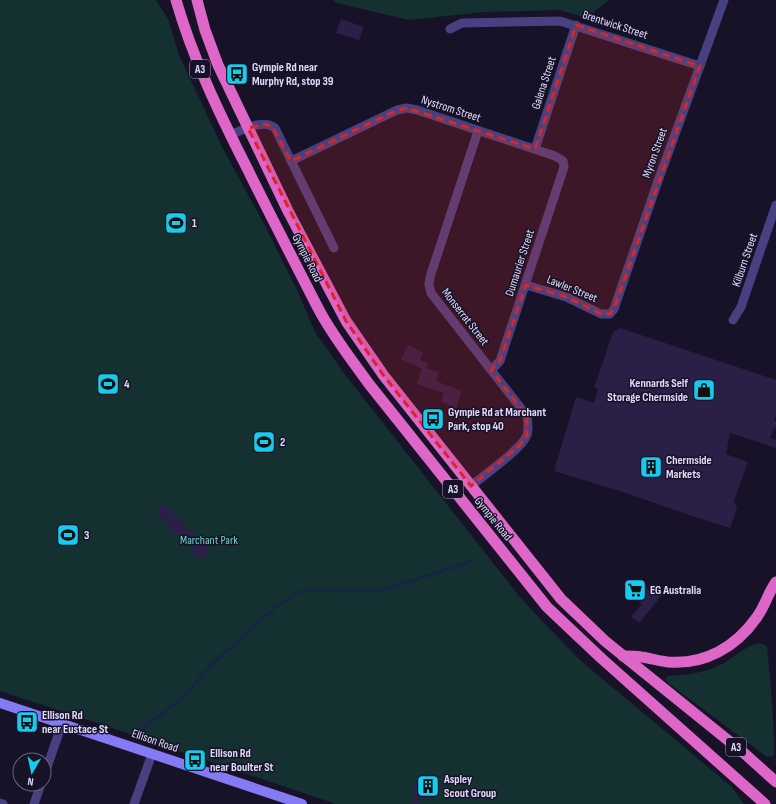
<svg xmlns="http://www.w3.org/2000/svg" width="776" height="804" viewBox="0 0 776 804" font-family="'Sofia Sans Condensed',sans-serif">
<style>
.green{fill:#153031}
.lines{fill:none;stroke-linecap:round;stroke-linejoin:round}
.stream{stroke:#13254a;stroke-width:2.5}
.building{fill:#2a1f47}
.minor{stroke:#474182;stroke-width:9}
.secondary{stroke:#847af4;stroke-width:10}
.trunk{stroke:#dd66c8;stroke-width:11}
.marked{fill:#d62828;fill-opacity:0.2;stroke:#d62828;stroke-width:3;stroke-dasharray:8 5;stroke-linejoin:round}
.labels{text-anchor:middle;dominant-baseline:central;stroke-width:3;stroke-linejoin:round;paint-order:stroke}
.shield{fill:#171227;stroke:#a49fbc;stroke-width:1}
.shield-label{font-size:11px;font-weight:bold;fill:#e1dbfc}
.street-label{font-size:12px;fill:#e1dbfc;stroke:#171227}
.poi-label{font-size:12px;font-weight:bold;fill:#e1dbfc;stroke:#171227;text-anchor:start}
.park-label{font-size:12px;fill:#6cd7c3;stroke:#171227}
</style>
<rect width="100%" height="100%" fill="#171227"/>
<!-- green -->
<g class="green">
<polygon points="0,0 156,0 168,19 179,55 222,147 264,224 297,290 315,332 343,372 519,596 544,623 581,661 732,787 744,804 336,804 163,746 124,732 0,691"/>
<polygon points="333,0 609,0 586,18 560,10 485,12 409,20 337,3"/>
<path d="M760 643 767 646C769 665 776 743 774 756L767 757 668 683 665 679 668 676C686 675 706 673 722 664 735 657 746 645 760 643Z"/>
</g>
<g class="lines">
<!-- stream -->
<polyline class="stream" points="136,732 153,721 178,701 191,688 207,669 277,606 301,591 311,590 352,591 372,591 387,589 473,561"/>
</g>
<!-- building -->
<g class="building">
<polygon points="341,19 364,27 359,40 336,33"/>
<polygon points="620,328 776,380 776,416 774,420 776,421 776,428 773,429 770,438 776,440 776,448 730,433 726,454 748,462 734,501 737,508 730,528 689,515 626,493 554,471 576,397 594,403 598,389 594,388 613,332"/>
<polygon points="408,345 423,353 420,360 428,364 427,368 439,372 436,381 462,391 456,408 441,402 444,393 417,384 422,369 401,359"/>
<polygon points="163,505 170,507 174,517 178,517 183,519 186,529 190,529 195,532 198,542 203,542 207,545 209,552 206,557 200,558 195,556 192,551 193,547 184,543 181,539 181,534 171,532 168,527 168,521 162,520 159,517 158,510"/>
<polygon points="637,581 652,593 656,589 663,594 639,623 631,617 642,604 628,592"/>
<polygon points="428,774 436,777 427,800 421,797 419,804 412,804 416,795 411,793 415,784 423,787"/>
</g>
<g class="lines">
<!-- minor -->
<g class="minor">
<polyline points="450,29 462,23 560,21 700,66"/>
<path d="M230 135C243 130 263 118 275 128L334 248"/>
<polyline points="535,149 576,25"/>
<polyline points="291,161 397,110 407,108 417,110 555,156 563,161 564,167 500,361 491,370"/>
<polyline points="526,285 566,297 601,314 610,314 614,309 658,181 724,0"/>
<polyline points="733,320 741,307 776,205"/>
<path d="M471 486C484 475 522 449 527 435 529 428 528 423 527 416L431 293 429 284 430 277 478 131"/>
<polyline points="44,776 62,724"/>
<polyline points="0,803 3,804"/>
<polyline points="34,804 41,784"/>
<polyline points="134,804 152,754"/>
</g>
<!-- secondary -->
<polyline class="secondary" points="0,703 302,804"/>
<!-- trunk -->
<g class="trunk">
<path d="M176 0C193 59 219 113 247 168 270 215 294 261 318 308 332 335 351 359 369 384L547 607 601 658 765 804"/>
<polyline points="197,0 205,30 218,65 288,211 346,321 384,376 561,599 605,641 745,754 776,782"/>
<path d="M623 656C629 656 635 656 641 657 650 658 659 661 668 662 705 665 736 647 757 617 765 606 768 593 776 582"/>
</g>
</g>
<!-- marked area -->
<path class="marked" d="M576 25 700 66 614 309 610 314H601L566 297 526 285 500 361 491 370 527 416V436L518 447 471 486 384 376 346 321 248 128 265 124 272 126 291 161 397 110 407 108 535 149Z"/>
<!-- icons -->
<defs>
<g id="bus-square" transform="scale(1.15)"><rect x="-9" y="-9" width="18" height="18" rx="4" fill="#16cbed" stroke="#171227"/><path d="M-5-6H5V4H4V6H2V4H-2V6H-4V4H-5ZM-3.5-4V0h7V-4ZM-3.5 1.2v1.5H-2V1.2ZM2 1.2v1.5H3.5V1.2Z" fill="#111"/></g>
<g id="stadium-square" transform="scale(1.15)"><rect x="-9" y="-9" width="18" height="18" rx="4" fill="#16cbed" stroke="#171227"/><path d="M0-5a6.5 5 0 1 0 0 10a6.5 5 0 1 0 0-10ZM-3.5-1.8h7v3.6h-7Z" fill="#111"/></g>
<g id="shop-square" transform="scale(1.15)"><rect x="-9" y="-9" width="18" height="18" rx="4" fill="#16cbed" stroke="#171227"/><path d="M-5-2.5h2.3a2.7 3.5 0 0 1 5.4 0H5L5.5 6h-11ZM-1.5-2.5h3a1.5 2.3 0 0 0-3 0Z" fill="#111"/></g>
<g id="building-square" transform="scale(1.15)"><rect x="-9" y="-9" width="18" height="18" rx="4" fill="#16cbed" stroke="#171227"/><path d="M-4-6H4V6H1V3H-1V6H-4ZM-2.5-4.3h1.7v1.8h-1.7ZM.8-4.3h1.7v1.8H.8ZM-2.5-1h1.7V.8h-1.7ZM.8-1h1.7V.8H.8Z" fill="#111"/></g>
<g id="supermarket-square" transform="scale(1.15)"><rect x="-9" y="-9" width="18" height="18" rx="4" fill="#16cbed" stroke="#171227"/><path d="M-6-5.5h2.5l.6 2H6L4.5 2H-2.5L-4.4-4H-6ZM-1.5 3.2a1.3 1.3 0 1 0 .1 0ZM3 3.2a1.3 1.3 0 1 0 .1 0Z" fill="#111"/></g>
</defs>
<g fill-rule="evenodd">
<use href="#bus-square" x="237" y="74"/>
<use href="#stadium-square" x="176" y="223"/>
<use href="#stadium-square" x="108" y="384"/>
<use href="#shop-square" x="704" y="390"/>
<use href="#bus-square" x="433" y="419"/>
<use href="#stadium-square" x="264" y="442"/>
<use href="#building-square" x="651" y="467"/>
<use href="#stadium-square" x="68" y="535"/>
<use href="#supermarket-square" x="635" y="590"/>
<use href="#bus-square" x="27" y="722"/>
<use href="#bus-square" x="195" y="760"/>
<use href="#building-square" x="428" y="786"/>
</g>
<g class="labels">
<!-- shield labels -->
<g class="shield">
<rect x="190" y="60" width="20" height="18" rx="3"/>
<rect x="443" y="480" width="20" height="18" rx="3"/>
<rect x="726" y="738" width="20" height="18" rx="3"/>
</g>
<g class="shield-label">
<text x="200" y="69">A3</text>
<text x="453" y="489">A3</text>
<text x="736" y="747">A3</text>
</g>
<!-- street labels -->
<g class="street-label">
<text transform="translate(615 25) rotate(18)">Brentwick Street</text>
<text transform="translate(544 83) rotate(-72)">Galena Street</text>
<text transform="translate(451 109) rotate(18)">Nystrom Street</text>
<text transform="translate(655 153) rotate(-70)">Myron Street</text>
<text transform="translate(307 258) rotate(63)">Gympie Road</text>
<text transform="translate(745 260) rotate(-71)">Kilburn Street</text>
<text transform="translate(520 263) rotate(-72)">Dumaurier Street</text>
<text transform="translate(572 289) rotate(22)">Lawler Street</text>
<text transform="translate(465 317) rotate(52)">Monserrat Street</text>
<text transform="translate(493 519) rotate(51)">Gympie Road</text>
<text transform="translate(155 741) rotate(19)">Ellison Road</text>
</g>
<!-- poi labels -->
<g class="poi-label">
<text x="252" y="67">Gympie Rd near<tspan x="252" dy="14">Murphy Rd, stop 39</tspan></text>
<text x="192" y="223">1</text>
<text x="688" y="383" text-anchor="end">Kennards Self<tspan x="688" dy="14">Storage Chermside</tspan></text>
<text x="124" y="384">4</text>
<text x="448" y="412">Gympie Rd at Marchant<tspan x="448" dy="14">Park, stop 40</tspan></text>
<text x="280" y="442">2</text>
<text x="666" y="460">Chermside<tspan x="666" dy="14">Markets</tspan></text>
<text x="84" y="535">3</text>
<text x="650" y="590">EG Australia</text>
<text x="42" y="715">Ellison Rd<tspan x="42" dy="14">near Eustace St</tspan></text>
<text x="210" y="753">Ellison Rd<tspan x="210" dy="14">near Boulter St</tspan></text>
<text x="444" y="779">Aspley<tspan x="444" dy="14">Scout Group</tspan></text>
</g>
<!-- park labels -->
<g class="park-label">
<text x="209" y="540">Marchant Park</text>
</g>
</g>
<!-- north arrow -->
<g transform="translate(32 772) rotate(189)"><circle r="19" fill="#171227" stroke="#68627c"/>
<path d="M0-3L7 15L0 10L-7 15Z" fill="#16cbed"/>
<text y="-6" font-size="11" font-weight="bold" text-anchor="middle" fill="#e1dbfc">N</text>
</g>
</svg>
